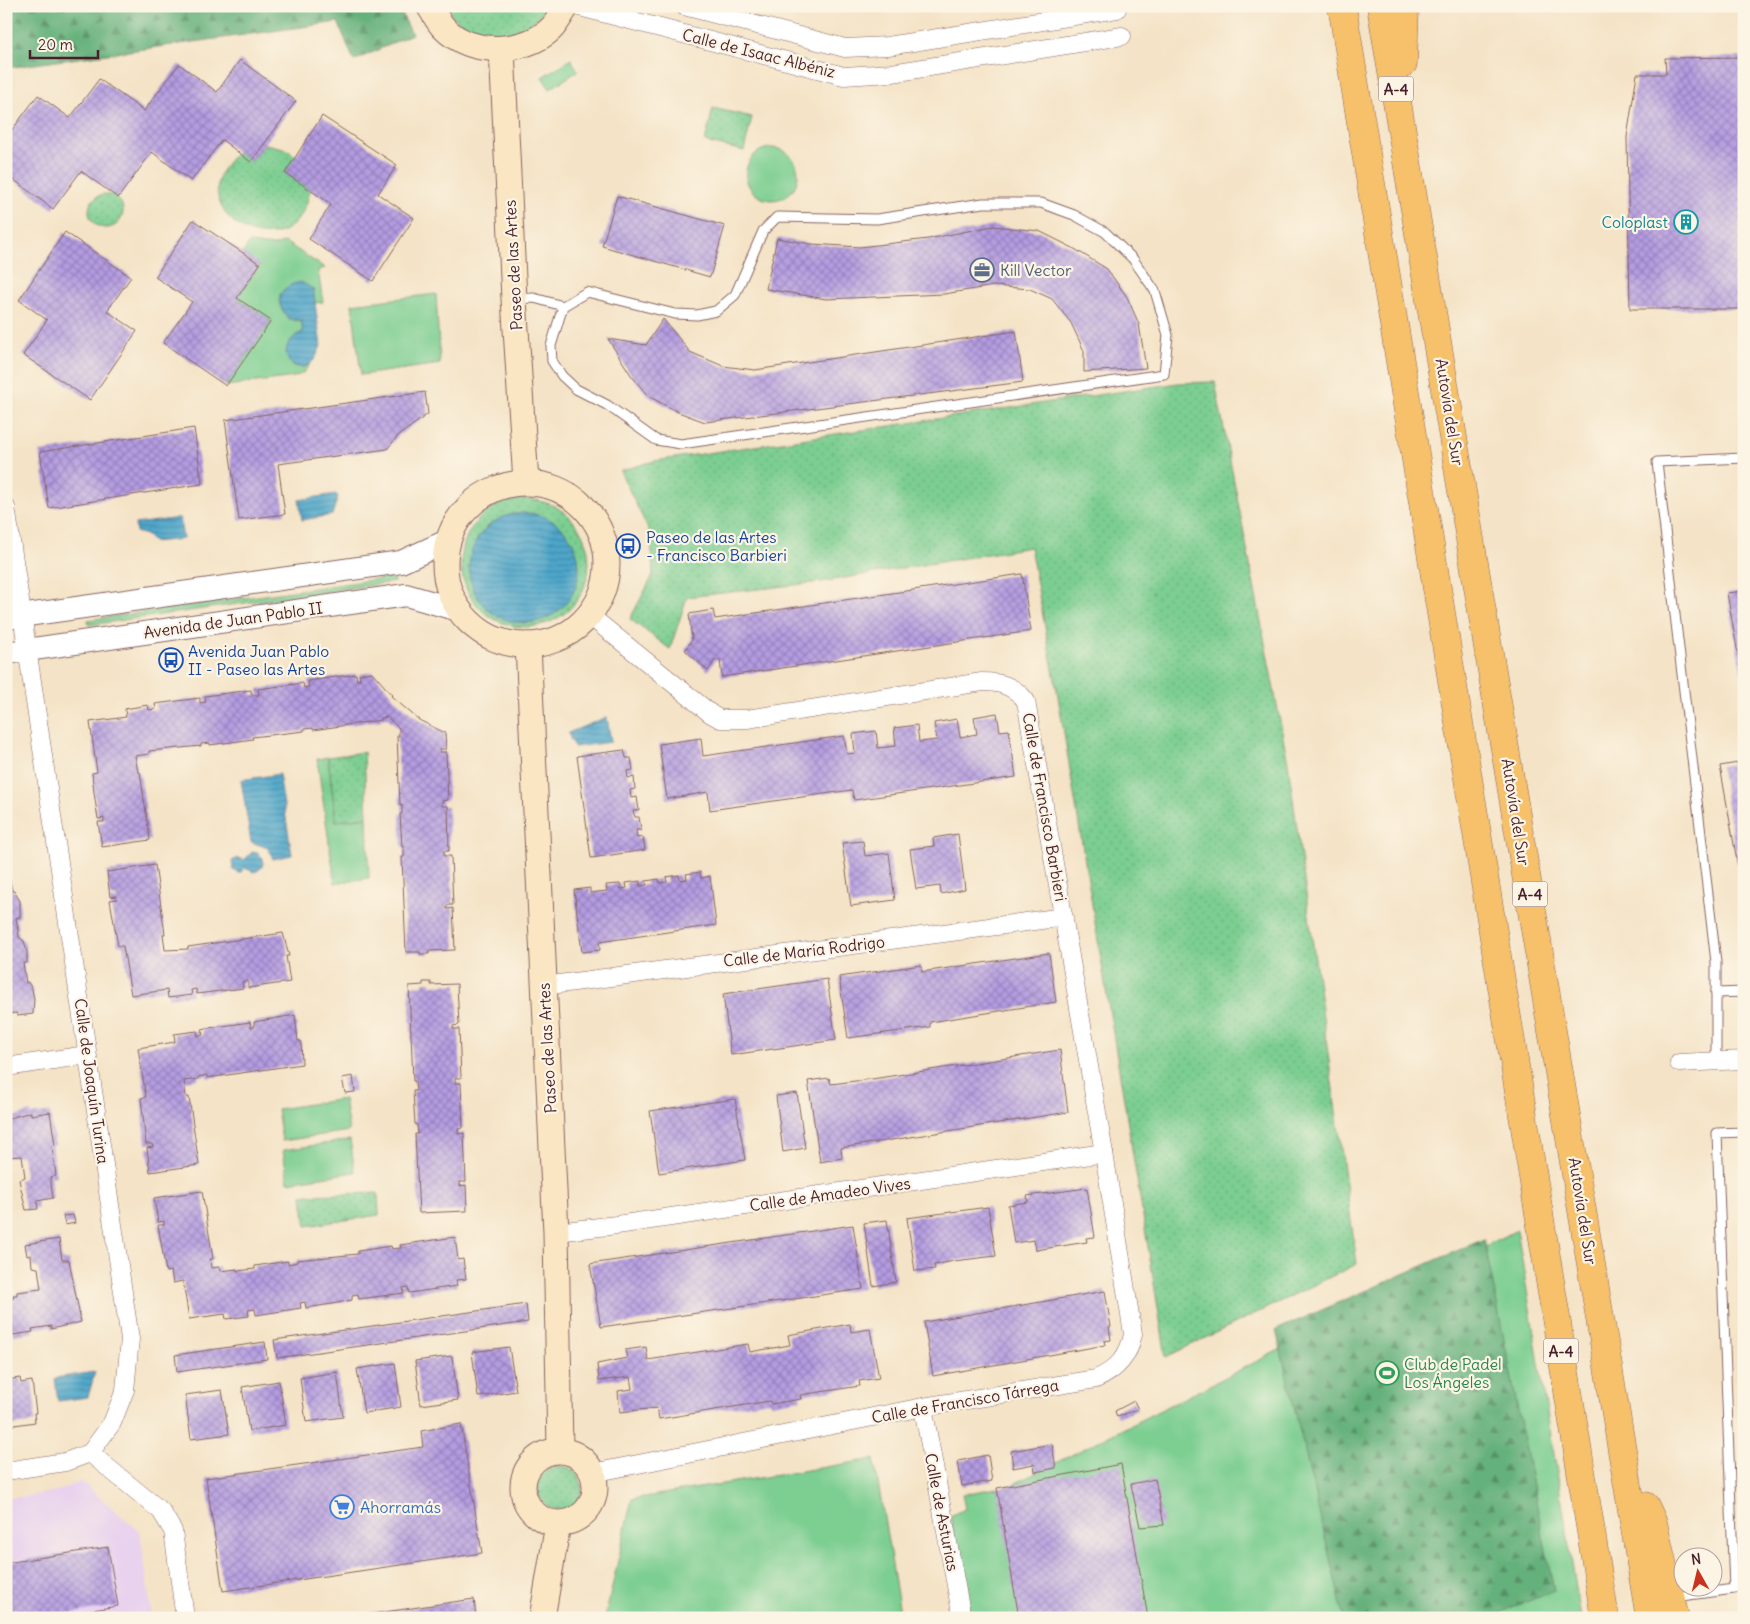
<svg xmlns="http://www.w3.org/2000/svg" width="1750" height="1624" viewBox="0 0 1750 1624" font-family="Delius,sans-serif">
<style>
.built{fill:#e8d2ee}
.grass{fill:#7cce91;stroke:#63765e}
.forest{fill:url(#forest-firs);stroke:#586853}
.park{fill:url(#park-dots);stroke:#63765e}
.water{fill:url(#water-rules);stroke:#4c627a}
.building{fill:url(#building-cross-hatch)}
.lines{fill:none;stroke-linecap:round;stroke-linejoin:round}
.service-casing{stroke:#866461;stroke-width:11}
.minor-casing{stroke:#866461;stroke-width:19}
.tertiary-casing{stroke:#866461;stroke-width:24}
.secondary-casing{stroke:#866461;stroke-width:27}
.motorway-casing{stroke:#866461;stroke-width:29}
.service{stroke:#fff;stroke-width:9}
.minor{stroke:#fff;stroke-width:18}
.tertiary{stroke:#fff;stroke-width:22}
.secondary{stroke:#fbe6c4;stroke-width:25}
.motorway{stroke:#f6c16b;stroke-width:28}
.labels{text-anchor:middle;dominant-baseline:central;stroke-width:4.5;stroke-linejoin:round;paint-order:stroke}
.shield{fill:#fcf5e5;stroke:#7f5f63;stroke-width:1}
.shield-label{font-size:15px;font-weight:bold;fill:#4a1f2b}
.street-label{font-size:16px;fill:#4a1f2b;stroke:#fcf5e5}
.culture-label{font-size:16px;fill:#0d838f;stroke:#fcf5e5;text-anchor:end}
.service-label{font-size:16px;fill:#4e5e75;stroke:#fcf5e5;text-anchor:start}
.transit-label{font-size:16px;fill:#164399;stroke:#fcf5e5;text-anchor:start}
.leisure-label{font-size:16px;fill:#27864d;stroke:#fcf5e5;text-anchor:start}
.shop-label{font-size:16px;fill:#366cbe;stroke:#fcf5e5;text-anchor:start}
</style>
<defs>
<pattern id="forest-firs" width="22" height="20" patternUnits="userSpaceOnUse" patternTransform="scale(1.25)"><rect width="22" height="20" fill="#65b17b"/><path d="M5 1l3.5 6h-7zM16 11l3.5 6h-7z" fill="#558f65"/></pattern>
<pattern id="park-dots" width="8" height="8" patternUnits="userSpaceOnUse" patternTransform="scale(1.25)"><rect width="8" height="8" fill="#7cce91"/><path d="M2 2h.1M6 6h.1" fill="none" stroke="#6db07d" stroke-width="1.8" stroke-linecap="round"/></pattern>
<pattern id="water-rules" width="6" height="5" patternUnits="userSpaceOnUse" patternTransform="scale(1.25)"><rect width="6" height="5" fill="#4da6ca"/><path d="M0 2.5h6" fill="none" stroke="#4287a4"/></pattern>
<pattern id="building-cross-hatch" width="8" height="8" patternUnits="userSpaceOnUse" patternTransform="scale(1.25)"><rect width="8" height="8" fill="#b49ce2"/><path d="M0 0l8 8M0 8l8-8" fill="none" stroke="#947fb7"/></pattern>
</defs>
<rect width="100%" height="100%" fill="#fcf5e5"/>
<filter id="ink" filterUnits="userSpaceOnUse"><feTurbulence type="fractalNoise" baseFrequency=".02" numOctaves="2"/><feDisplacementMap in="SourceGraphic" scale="10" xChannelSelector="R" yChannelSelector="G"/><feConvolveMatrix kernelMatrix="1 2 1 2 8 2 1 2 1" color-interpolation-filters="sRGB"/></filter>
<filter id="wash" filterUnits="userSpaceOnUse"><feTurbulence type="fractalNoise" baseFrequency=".0096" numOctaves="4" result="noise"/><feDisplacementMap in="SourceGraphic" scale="20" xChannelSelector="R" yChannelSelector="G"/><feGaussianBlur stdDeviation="1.12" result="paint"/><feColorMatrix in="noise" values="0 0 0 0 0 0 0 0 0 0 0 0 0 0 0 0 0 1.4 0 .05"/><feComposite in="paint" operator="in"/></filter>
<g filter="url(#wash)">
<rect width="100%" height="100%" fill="#f4e3c6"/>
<!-- built -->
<polygon class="built" points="81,1481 140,1532 152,1618 6,1618 6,1499 58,1491"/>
<!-- grass -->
<g class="grass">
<polygon points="571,59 578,71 550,89 542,77"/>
<circle cx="772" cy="174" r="26"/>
<path d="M285 242 325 268 318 270 323 302 315 303 313 289 280 294C277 308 284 313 295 321L301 320 303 332 296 335 302 367 310 364 303 373 294 377 226 386 271 321 237 298 260 265 243 253 249 243 274 246Z"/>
<polygon points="436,294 440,364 361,375 352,304"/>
<polygon points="393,577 394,582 89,625 88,620"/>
<polygon points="328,757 336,821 367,817 369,878 335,883 317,759"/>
<polygon points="344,1099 349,1131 282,1141 277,1109"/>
<polygon points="350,1140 355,1172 288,1182 283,1150"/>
<polygon points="1517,1230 1581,1618 969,1618 950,1516 965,1509 962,1494 997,1488 998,1492"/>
<polygon points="874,1459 901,1618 605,1618 632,1499"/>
</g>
<!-- forest -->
<g class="forest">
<polygon points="6,6 398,6 412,34 354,61 338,22 6,68"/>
<polygon points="1484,1239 1554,1591 1485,1618 1344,1618 1276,1330"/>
</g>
<!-- park -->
<g class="park">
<path d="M444 6H547C543 11 539 17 534 21 506 44 463 35 444 6Z"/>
<polygon points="713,108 752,117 744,151 705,142"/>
<path d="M265 144 284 148 296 156 285 173 310 190C294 283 169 210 238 152L252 161Z"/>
<circle cx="106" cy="211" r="17"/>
<polygon points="1215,382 1288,763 1357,1264 1166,1357 1058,696 1030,547 821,582 687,597 670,649 630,619 653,575 651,535 620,471 654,461 1178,383"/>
<circle cx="525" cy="563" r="64"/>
<polygon points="364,752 367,817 336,821 328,757"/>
<polygon points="378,1193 379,1215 306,1226 302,1195"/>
<circle cx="560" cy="1488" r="22"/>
</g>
<!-- water -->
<g class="water">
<path d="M301 282 313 289 321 346C318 352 316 359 311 363 292 379 270 346 303 332L301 320 289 319C274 302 277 286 301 282Z"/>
<polygon points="335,494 338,496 332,515 302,520 299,500"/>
<circle cx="524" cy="568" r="55"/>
<polygon points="180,518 183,539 153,542 146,535 136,532 135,524"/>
<polygon points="607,717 611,742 574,747 568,733"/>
<polygon points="279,774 292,855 273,859 268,848 251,842 241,780"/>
<path d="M252 852 258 853 263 858C264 866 261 870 254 872L245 868 240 873 233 870 232 861 239 858 244 860Z"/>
<polygon points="95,1372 88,1397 58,1401 55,1378"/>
</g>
<g id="blocks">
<!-- building -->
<g class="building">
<polygon points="1744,57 1744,309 1630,309 1627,137 1637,74 1666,74 1665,58"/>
<polygon points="240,60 296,101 251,162 222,140 191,181 152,152 118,198 81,171 53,209 6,174 6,138 38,95 70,118 99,79 144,111 179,64 217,92"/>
<polygon points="322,116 397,165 378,194 414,218 373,281 309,239 331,204 285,173"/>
<polygon points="617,196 725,226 710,277 602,246"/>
<polygon points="193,220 260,264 237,298 271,321 226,386 163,343 192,302 155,277"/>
<polygon points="993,226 1039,231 1073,248 1107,269 1127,297 1139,324 1146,368 1084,372 1084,351 1071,323 1052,299 1030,289 994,286 944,294 826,299 766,289 777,238 811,244 860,247 928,239"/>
<polygon points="65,232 131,277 107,311 137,331 90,400 23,355 47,320 19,300"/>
<polygon points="663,319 690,352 723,366 755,370 1016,331 1023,382 705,422 678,412 648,396 631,375 608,339 646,345"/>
<polygon points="425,392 428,414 398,436 387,449 278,464 285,514 239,520 225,420"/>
<polygon points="194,428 202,484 49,508 40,452"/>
<polygon points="1022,574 1031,631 722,677 720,660 715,660 708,671 685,650 692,640 689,614 713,610 715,619"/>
<polygon points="1744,591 1744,682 1743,682 1727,593"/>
<polygon points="372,672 392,695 391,696 419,720 445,733 446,749 440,749 440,752 446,752 448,800 442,801 442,806 448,806 449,851 444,851 444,856 451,856 453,905 447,905 447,909 453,908 455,950 429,951 429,954 420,954 420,952 406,952 402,857 404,857 404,847 402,847 400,814 402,814 402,804 400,805 397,736 399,736 399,728 387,717 381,718 381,720 313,730 313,728 304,729 304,731 252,737 253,739 210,745 210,743 201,744 201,746 149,751 149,754 135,756 138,772 140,772 150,840 102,847 98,822 104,822 104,818 98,819 94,793 92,773 97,772 90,722 126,717 125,709 148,705 149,710 156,709 155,704 200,698 200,703 206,702 205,696 251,690 252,695 259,695 258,689 303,683 304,688 309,687 308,681 356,674 357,680 360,680 359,674"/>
<polygon points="997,713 1000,731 1009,730 1016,777 854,800 852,790 710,810 708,792 667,799 659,744 701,738 703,756 844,736 847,754 855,753 853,734 876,731 878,748 896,746 894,728 917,725 919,742 929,741 937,740 934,723 957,719 960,737 977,734 974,717"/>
<polygon points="624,750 626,758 631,758 633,770 627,771 628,778 634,777 635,789 630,790 631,798 637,797 639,810 633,811 635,817 639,817 641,830 636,830 637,838 643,837 645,850 591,858 577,756"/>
<polygon points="1744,762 1744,866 1738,867 1720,766"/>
<polygon points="6,825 10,842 9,852 6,852"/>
<polygon points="958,834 965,889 941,894 940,886 916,889 910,849 934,846 933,838"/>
<polygon points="863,841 865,856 889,853 895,900 851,906 842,843"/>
<polygon points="6,860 12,891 14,891 20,901 20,917 16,918 19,937 24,941 27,952 27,963 23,963 26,983 28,982 32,989 34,999 33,1014 17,1016 17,1013 6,1014"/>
<polygon points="155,865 165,934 163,934 165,950 188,949 188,947 283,933 289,956 286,956 290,982 248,988 248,981 242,982 243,988 197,994 196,989 191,990 192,995 168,998 167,990 131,995 123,946 118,946 110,900 117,899 116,896 110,897 107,872"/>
<polygon points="700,872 701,878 710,876 716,925 599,942 600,950 582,952 574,890 590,888 590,893 607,891 606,885 620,884 621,889 627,888 626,883 640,881 640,886 647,885 646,881 659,879 660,883 667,882 666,877 679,875 680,880 687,879 686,874"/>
<polygon points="1049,953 1056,1002 930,1022 930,1027 848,1038 839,977 921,965 922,972"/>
<polygon points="827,979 836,1040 731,1055 723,994"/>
<polygon points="423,982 431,982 431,985 457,984 459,1025 453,1026 453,1029 459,1029 461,1078 455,1078 455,1083 461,1083 463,1128 458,1129 458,1134 464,1133 466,1182 460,1182 460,1186 466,1185 467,1211 419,1213 415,1134 418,1134 417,1125 415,1124 413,1091 416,1091 415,1081 413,1081 409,986 423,985"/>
<polygon points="295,1015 298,1041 301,1041 302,1064 207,1078 207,1075 198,1077 198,1079 184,1081 186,1097 189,1097 199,1165 150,1172 147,1148 153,1147 152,1144 146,1144 141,1098 146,1097 138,1048 175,1042 174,1034 197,1031 198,1036 203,1035 202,1029 250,1022 251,1028 254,1027 254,1022"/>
<polygon points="1060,1050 1068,1112 841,1148 842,1158 820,1162 808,1081 829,1078 831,1084 872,1079"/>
<polygon points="353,1076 355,1092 345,1093 342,1078"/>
<polygon points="797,1093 805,1148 783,1152 776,1096"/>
<polygon points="735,1099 745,1160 659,1173 650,1111"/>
<polygon points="31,1112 31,1115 50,1112 55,1145 52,1146 56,1176 50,1177 53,1198 37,1201 38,1209 26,1210 19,1180 25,1177 22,1156 6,1157 6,1119"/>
<polygon points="1087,1188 1095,1237 1086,1238 1087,1242 1036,1250 1034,1240 1014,1243 1008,1205 1028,1202 1027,1196"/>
<polygon points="202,1191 213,1259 210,1259 211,1268 219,1267 220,1271 237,1269 237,1271 255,1269 255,1266 288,1261 288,1264 297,1262 297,1260 358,1254 358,1251 391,1246 392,1249 401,1248 400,1245 455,1237 458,1260 463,1259 466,1279 456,1280 457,1286 409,1293 408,1287 403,1288 404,1293 359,1299 358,1294 352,1295 352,1300 332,1304 306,1308 305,1302 300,1303 301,1308 256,1315 255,1309 248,1310 249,1316 226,1319 225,1314 189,1319 183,1281 173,1283 171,1271 166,1272 158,1225 164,1225 164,1221 158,1222 154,1198"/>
<polygon points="988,1207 996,1256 954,1261 934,1265 935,1269 915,1271 907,1218"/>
<polygon points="73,1215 75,1223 65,1225 63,1216"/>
<polygon points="887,1220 896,1282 873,1286 864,1223"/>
<polygon points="853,1225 863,1289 601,1327 590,1264"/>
<polygon points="59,1239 62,1260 69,1260 81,1322 51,1329 51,1326 32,1329 33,1332 13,1335 12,1326 6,1327 6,1299 14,1298 13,1295 17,1295 17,1292 41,1289 38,1268 32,1267 31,1255 27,1256 25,1244"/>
<polygon points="1105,1291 1111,1327 1109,1327 1111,1340 1104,1341 1105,1345 933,1376 924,1322"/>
<polygon points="526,1304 528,1322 277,1358 274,1340"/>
<polygon points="850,1324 851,1332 870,1329 879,1378 859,1381 860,1386 800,1395 801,1399 771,1404 770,1401 659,1419 657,1408 620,1412 618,1391 632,1389 630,1377 599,1381 597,1364 627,1358 625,1350 646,1347 648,1360 748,1344 750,1352 790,1345 788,1335"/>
<polygon points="265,1342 267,1359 177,1372 175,1355"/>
<polygon points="509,1347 516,1391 478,1397 472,1352"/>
<polygon points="452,1356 458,1400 421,1405 415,1361"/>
<polygon points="395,1363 401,1407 364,1413 357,1369"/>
<polygon points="337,1372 343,1417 306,1422 300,1378"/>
<polygon points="20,1378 21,1383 32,1381 36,1413 34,1413 35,1422 8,1426 6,1425 6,1380"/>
<polygon points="279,1381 286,1425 249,1431 242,1387"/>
<polygon points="222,1390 229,1434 191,1439 185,1395"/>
<polygon points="1134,1401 1138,1409 1117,1417 1115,1411"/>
<polygon points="461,1424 482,1553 223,1591 206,1478 423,1447 421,1431"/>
<polygon points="1052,1444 1056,1468 1035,1472 1034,1464 1013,1468 1011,1451"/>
<polygon points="988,1455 992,1481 962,1486 958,1461"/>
<polygon points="1121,1464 1148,1618 1019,1618 997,1488"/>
<polygon points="1155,1479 1164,1525 1140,1527 1131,1484"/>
<polygon points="108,1547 118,1606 42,1618 9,1618 6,1600 6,1563"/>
<polygon points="474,1599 476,1618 350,1618 350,1617"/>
</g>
</g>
</g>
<g filter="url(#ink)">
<use href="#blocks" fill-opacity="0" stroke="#866461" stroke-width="1"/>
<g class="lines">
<!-- service casing -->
<g class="service-casing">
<g id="service">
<polyline points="514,299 534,298 563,306 587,292 675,314 697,315 716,311 735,295 763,231 777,217 877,219 983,203 1041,203 1074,215 1105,232 1133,259 1155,291 1168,335 1164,374 681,444 656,440 607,405 576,389 562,376 552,361 551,346 563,306"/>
<polyline points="1716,993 1744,992"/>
<polyline points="1716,1061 1716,962 1657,462 1744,458"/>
<polyline points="1674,1597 1734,1589 1717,1133 1744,1132"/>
</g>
</g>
<!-- minor casing -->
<g class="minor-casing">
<g id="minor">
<polyline points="576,6 844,76 892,73 1122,36"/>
<polyline points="684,6 845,48 888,46 1117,9"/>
<polyline points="6,507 130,1339 125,1390 112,1423 90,1453 65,1462 6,1471"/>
<path d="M589 615 711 714 720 719H747L982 682C1001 682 1014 686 1026 701L1104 1153 1133 1334C1129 1356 1117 1370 1096 1379L923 1407 593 1473"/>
<polyline points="544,986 1064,917"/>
<polyline points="1679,1063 1744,1060"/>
<polyline points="6,1067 87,1055"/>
<polyline points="556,1232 617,1225 1104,1153"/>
<polyline points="923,1407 962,1618"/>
<polyline points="90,1453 161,1511 173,1531 185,1618"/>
</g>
</g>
<!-- tertiary casing -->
<g class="tertiary-casing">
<g id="tertiary">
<polyline points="6,618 401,562 447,541"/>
<polyline points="6,653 406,595 458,610"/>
</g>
</g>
<!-- secondary casing -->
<g class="secondary-casing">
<g id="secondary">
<path d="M429 6C434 13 438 22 444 28 471 56 524 54 551 29 557 23 562 13 567 6"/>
<polyline points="502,49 514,299 526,482"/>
<circle cx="526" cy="564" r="81"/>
<polyline points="528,645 556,1232 560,1450"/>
<circle cx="559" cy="1487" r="36"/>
<polyline points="542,1618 558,1524"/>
</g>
</g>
<!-- motorway casing -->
<g class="motorway-casing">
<g id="motorway">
<polyline points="1342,6 1605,1618"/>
<polyline points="1381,6 1650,1618"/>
<polyline points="1403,63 1405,6"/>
<polyline points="1645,1506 1653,1523 1675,1618"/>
</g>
</g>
<!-- service -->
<use href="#service" class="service"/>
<!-- minor -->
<use href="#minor" class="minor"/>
<!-- tertiary -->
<use href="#tertiary" class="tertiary"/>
<!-- secondary -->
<use href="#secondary" class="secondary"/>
<!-- motorway -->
<use href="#motorway" class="motorway"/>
</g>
</g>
<!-- icons -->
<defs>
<g id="building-ring" transform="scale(1.25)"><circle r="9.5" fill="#fcf5e5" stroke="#0f9aa8" stroke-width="1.5"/><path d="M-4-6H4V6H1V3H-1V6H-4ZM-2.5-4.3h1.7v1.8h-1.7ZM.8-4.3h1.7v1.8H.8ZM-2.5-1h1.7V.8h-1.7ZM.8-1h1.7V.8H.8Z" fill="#0f9aa8"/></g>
<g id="office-ring" transform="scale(1.25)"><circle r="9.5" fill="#fcf5e5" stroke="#5c6f8a" stroke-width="1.5"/><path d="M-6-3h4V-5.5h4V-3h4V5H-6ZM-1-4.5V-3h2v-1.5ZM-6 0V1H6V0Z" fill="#5c6f8a"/></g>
<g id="bus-ring" transform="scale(1.25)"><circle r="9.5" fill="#fcf5e5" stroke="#1a4fb4" stroke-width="1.5"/><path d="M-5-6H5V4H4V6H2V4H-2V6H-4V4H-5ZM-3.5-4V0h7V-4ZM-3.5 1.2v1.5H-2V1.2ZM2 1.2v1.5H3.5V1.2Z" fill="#1a4fb4"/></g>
<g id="stadium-ring" transform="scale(1.25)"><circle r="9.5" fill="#fcf5e5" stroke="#2e9e5b" stroke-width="1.5"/><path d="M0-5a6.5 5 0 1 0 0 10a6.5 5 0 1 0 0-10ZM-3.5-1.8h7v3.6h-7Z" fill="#2e9e5b"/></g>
<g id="supermarket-ring" transform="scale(1.25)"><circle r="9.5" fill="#fcf5e5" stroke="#3f7fe0" stroke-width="1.5"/><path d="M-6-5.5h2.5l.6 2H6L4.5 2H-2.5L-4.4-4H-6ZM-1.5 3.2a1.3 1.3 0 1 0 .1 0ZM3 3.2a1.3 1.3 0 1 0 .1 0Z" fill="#3f7fe0"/></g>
</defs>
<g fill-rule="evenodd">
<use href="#building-ring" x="1686" y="222"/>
<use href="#office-ring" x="982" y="270"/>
<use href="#bus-ring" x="628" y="546"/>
<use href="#bus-ring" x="171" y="660"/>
<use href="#stadium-ring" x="1387" y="1373"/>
<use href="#supermarket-ring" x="342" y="1507"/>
</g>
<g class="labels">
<!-- shield labels -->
<g class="shield">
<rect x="1378.5" y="76.5" width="35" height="25" rx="4"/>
<rect x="1512.5" y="881.5" width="35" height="25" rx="4"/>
<rect x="1543.5" y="1338.5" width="35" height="25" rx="4"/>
</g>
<g class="shield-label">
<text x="1396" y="89">A-4</text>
<text x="1530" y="894">A-4</text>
<text x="1561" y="1351">A-4</text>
</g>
<!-- street labels -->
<g class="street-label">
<text transform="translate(759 53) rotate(14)">Calle de Isaac Albéniz</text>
<text transform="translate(513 265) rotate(-93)">Paseo de las Artes</text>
<text transform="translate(1450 412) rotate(81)">Autovía del Sur</text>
<text transform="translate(233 620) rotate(-8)">Avenida de Juan Pablo II</text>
<text transform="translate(1045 807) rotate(80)">Calle de Francisco Barbieri</text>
<text transform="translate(1516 812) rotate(81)">Autovía del Sur</text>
<text transform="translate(804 951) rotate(-7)">Calle de María Rodrigo</text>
<text transform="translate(547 1048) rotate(-93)">Paseo de las Artes</text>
<text transform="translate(92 1081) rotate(82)">Calle de Joaquín Turina</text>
<text transform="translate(830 1194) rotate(-8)">Calle de Amadeo Vives</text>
<text transform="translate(1583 1211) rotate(81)">Autovía del Sur</text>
<text transform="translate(965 1401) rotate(-10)">Calle de Francisco Tárrega</text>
<text transform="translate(942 1512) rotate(79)">Calle de Asturias</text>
</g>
<!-- culture labels -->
<g class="culture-label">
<text x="1668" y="222">Coloplast</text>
</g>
<!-- service labels -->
<g class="service-label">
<text x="1000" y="270">Kill Vector</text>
</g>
<!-- transit labels -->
<g class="transit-label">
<text x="646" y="537">Paseo de las Artes<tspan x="646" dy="18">- Francisco Barbieri</tspan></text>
<text x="188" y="651">Avenida Juan Pablo<tspan x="188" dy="18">II - Paseo las Artes</tspan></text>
</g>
<!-- leisure labels -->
<g class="leisure-label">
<text x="1404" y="1364">Club de Padel<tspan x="1404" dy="18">Los Ángeles</tspan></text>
</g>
<!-- shop labels -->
<g class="shop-label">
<text x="360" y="1507">Ahorramás</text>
</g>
</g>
<!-- margin -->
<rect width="1750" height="1624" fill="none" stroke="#fcf5e5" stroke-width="25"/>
<!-- north arrow -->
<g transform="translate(1698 1572) rotate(352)"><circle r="24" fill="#fcf5e5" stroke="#b59f9b"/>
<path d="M0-4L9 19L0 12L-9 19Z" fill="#c8321e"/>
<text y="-8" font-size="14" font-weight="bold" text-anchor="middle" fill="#4a1f2b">N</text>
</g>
<!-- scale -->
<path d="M30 50v8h68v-8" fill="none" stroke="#4a1f2b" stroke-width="2.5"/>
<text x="38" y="50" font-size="15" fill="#4a1f2b" stroke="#fcf5e5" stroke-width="4" paint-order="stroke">20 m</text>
</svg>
